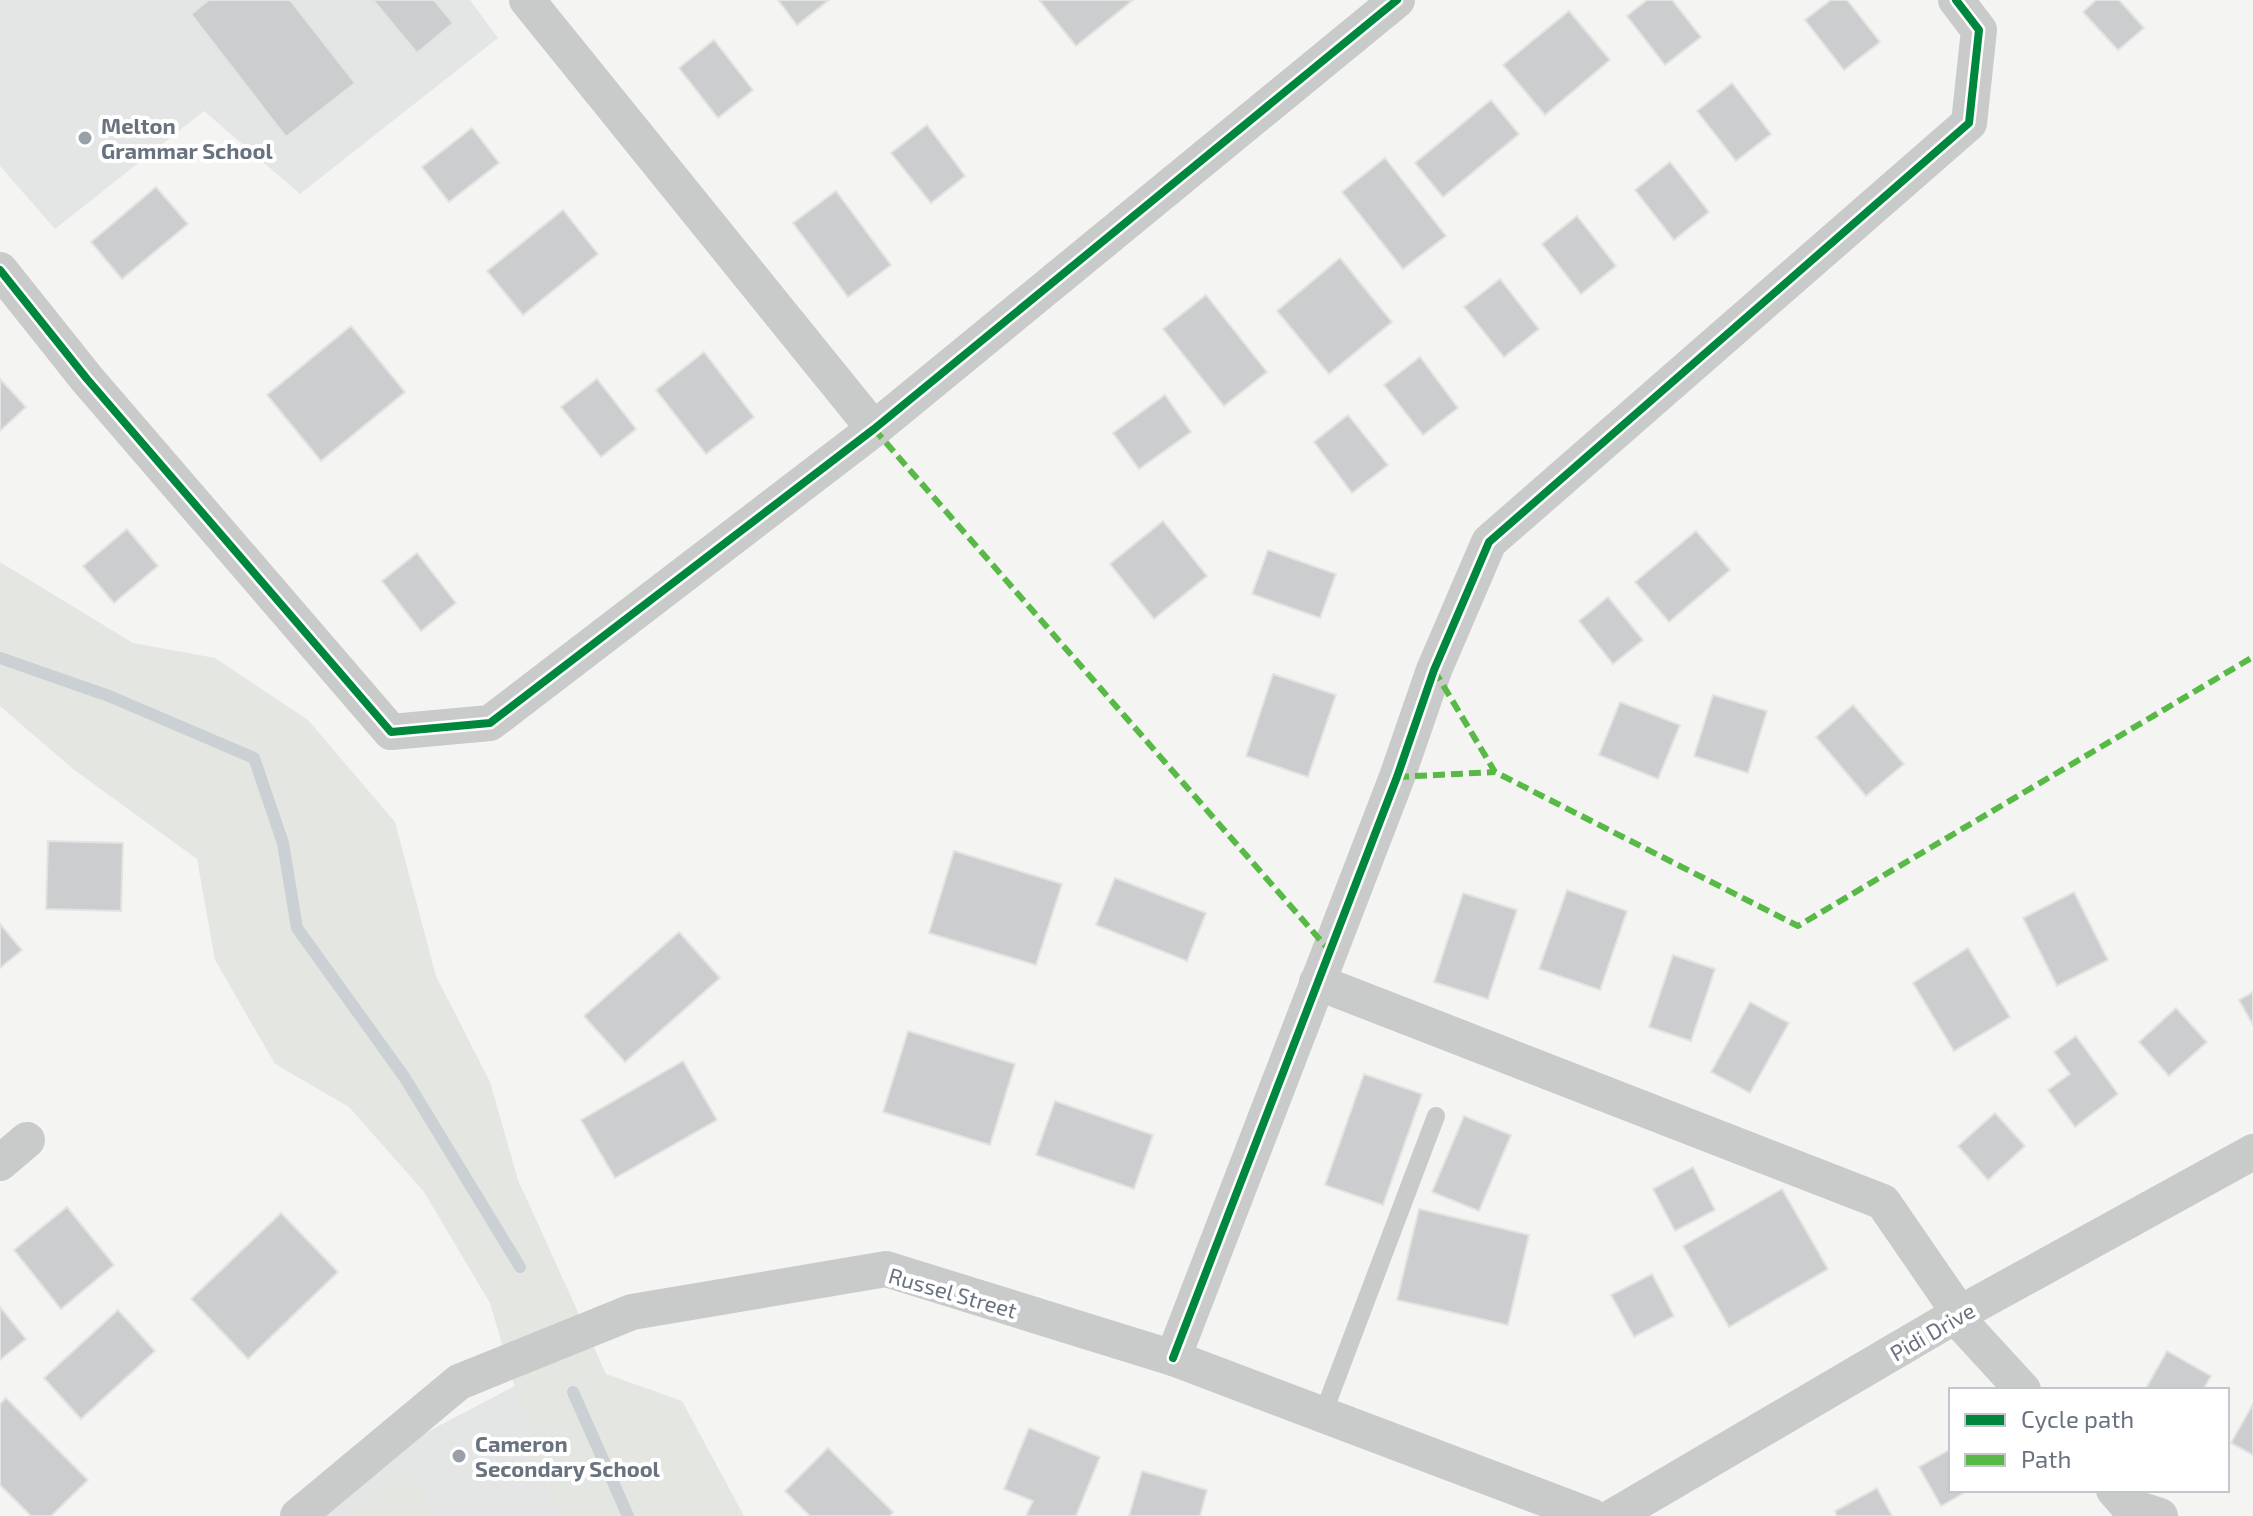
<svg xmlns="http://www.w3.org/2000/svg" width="2253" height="1516" viewBox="0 0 2253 1516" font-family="'Exo 2',sans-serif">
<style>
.built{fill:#e4e5e5}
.green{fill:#e4e6e2}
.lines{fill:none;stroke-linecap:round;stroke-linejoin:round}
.stream{stroke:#cad0d3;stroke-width:12}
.building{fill:#cccdce;stroke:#e3e3e2;stroke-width:2}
.service{stroke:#c9caca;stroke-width:18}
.minor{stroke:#c9caca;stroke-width:36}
.quiet{stroke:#58b947;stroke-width:6;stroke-dasharray:12 6;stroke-linecap:butt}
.cycleway-casing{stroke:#fff;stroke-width:13}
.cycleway{stroke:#00873e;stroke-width:8}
.poi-dot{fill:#99a0a8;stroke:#fff;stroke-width:3}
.labels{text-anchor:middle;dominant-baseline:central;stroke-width:8;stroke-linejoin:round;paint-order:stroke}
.poi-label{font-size:22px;font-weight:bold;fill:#68737f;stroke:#fff;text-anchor:start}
.street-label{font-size:22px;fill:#68737f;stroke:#fff}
</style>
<rect width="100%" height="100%" fill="#f4f4f3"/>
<!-- built -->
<g class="built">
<polygon points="0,0 470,0 498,38 300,194 204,111 55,229 0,166"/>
<polygon points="515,1386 533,1449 561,1516 308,1516 368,1463"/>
</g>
<!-- green -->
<g class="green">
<polygon points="0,562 133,643 215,658 308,720 395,822 436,976 490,1082 518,1180 606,1374 682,1401 744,1516 561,1516 533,1449 490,1303 424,1192 349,1107 275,1064 215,960 197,859 73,769 0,706"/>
<polygon points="404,1470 440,1516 351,1516"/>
</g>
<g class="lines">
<!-- stream -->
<g class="stream">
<polyline points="0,658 109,696 254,758 283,843 297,928 405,1078 520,1267"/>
<polyline points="573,1392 628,1516"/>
</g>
</g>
<!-- building -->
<g class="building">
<polygon points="209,0 290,0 355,83 286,137 191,14"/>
<polygon points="373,0 434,0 453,23 417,53"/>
<polygon points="778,0 829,0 797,25"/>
<polygon points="1039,0 1133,0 1076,46"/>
<polygon points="1647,0 1672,0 1701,37 1665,65 1627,16"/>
<polygon points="1831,0 1847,0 1880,42 1844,70 1805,20"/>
<polygon points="2096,0 2119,0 2144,28 2118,50 2083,12"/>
<polygon points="1569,11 1610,60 1545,115 1503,65"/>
<polygon points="714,40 753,90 718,118 679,68"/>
<polygon points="1732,83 1771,134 1736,161 1697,111"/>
<polygon points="1491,100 1519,134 1443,197 1415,163"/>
<polygon points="927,125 965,176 931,203 891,153"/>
<polygon points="472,128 499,163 449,202 422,167"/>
<polygon points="1385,158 1446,236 1403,269 1342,192"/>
<polygon points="1670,162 1709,212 1674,240 1635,190"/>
<polygon points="156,187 188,224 122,279 91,242"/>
<polygon points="836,191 891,265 848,297 793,223"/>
<polygon points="563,210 598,254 523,315 487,271"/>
<polygon points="1577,216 1616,266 1581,294 1542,244"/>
<polygon points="1340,258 1392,322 1329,374 1277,311"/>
<polygon points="1500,279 1539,329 1504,357 1464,307"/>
<polygon points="1206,295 1267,372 1224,406 1163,329"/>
<polygon points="351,326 405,392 321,461 267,395"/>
<polygon points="704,352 754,417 706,454 656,390"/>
<polygon points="1420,357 1458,408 1423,435 1384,385"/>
<polygon points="0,379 26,407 0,431"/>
<polygon points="597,379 636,429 601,457 561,407"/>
<polygon points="1165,395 1191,432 1139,469 1113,433"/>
<polygon points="1348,415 1388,465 1352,493 1314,442"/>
<polygon points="1163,521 1207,576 1154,619 1110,564"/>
<polygon points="127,529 158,566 114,603 83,566"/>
<polygon points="1696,531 1730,570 1669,622 1635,582"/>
<polygon points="1268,550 1336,574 1320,618 1252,594"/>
<polygon points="417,553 456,603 421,631 382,581"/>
<polygon points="1608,597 1643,640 1613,664 1579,621"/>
<polygon points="1273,674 1336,695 1308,777 1246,756"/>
<polygon points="1713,695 1767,711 1748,773 1694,756"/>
<polygon points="1620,702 1680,725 1658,779 1599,755"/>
<polygon points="1853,705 1904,764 1866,796 1816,737"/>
<polygon points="48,841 123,843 121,911 46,909"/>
<polygon points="954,851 1062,884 1036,965 929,933"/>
<polygon points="1115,878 1206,913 1187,961 1096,925"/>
<polygon points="1567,890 1627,911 1600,990 1539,969"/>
<polygon points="2074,892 2108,960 2057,986 2023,918"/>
<polygon points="1463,893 1517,910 1488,999 1434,982"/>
<polygon points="0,924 22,950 0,968"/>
<polygon points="679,932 720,978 625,1062 584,1016"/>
<polygon points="1968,948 2010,1017 1954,1051 1913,983"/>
<polygon points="1673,955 1715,969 1691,1041 1649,1027"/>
<polygon points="2253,992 2253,1025 2239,1000"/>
<polygon points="1750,1002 1789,1023 1750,1093 1711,1072"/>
<polygon points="2176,1008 2207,1042 2169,1076 2139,1042"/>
<polygon points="908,1031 1015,1064 990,1145 883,1112"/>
<polygon points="2076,1036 2118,1094 2075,1127 2048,1090 2070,1074 2054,1052"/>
<polygon points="683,1061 717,1120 615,1178 581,1120"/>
<polygon points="1364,1074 1422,1094 1383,1205 1325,1185"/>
<polygon points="1055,1101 1153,1135 1134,1189 1036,1155"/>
<polygon points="1995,1113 2025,1146 1988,1180 1958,1146"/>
<polygon points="1464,1116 1511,1135 1479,1211 1432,1192"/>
<polygon points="1693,1167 1715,1210 1675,1231 1653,1189"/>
<polygon points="1782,1189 1828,1269 1729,1327 1683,1246"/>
<polygon points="67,1207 114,1265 61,1309 14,1250"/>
<polygon points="1419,1209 1529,1235 1508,1325 1397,1300"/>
<polygon points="281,1213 338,1272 248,1359 191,1299"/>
<polygon points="1652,1274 1674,1316 1634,1337 1611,1295"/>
<polygon points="0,1307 26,1339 0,1360"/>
<polygon points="118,1310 155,1351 81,1419 44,1378"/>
<polygon points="2167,1351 2211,1376 2203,1390 2145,1390"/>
<polygon points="6,1398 88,1480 51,1516 31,1516 0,1485 0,1404"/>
<polygon points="2253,1404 2253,1455 2231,1443"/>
<polygon points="1029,1428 1100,1457 1076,1516 1026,1516 1033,1501 1004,1489"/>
<polygon points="828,1448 893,1512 890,1516 810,1516 785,1491"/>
<polygon points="1951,1449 1951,1490 1969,1490 1941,1506 1919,1467"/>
<polygon points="1142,1471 1207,1490 1200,1516 1129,1516"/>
<polygon points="1877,1488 1892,1516 1837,1516 1835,1511"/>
</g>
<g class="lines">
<!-- service -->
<polyline class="service" points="1323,1414 1436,1116"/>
<!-- minor -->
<g class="minor">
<polyline points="527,0 874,429"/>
<polyline points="0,270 87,379 391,732 490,723 874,429 1397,0"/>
<polyline points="1317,982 1883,1202 1960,1314"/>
<polyline points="0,1163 27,1140"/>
<polyline points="1955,1316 2023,1390"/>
<polyline points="1173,1358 1397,777 1434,670 1489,542 1969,123 1979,30 1956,0"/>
<polyline points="2114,1490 2128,1506 2160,1516"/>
<polyline points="298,1516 459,1382 632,1312 886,1269 1173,1358 1591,1516"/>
<polyline points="1614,1516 1955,1316 2253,1152"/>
</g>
<!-- quiet -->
<g class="quiet">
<polyline points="874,429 1329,950"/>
<polyline points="1434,670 1495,772 1798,926 2253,657"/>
<polyline points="1397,777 1495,772"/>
</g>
<!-- cycleway casing -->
<g class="cycleway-casing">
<g id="cycleway">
<polyline points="0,270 87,379 391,732 490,723 874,429 1397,0"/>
<polyline points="1173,1358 1397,777 1434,670 1489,542 1969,123 1979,30 1956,0"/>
</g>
</g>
<!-- cycleway -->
<use href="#cycleway" class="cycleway"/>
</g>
<!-- markers -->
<g class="poi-dot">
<circle cx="85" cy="138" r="8"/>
<circle cx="459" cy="1456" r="8"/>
</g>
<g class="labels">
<!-- poi labels -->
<g class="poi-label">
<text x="101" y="125">Melton<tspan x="101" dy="25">Grammar School</tspan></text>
<text x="475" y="1443">Cameron<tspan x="475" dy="25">Secondary School</tspan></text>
</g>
<!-- street labels -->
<g class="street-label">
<text transform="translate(953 1292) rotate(16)">Russel Street</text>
<text transform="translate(1932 1331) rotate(-30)">Pidi Drive</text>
</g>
</g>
<!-- legend -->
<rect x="1949" y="1388" width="280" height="104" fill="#ffffff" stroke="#c3c7cc" stroke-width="2"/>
<rect x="1965" y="1414" width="40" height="12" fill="#00873e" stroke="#c3c7cc" stroke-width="2"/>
<text x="2021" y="1428" font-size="24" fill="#68737f">Cycle path</text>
<rect x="1965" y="1454" width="40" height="12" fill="#58b947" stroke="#c3c7cc" stroke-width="2"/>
<text x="2021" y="1468" font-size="24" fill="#68737f">Path</text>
</svg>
